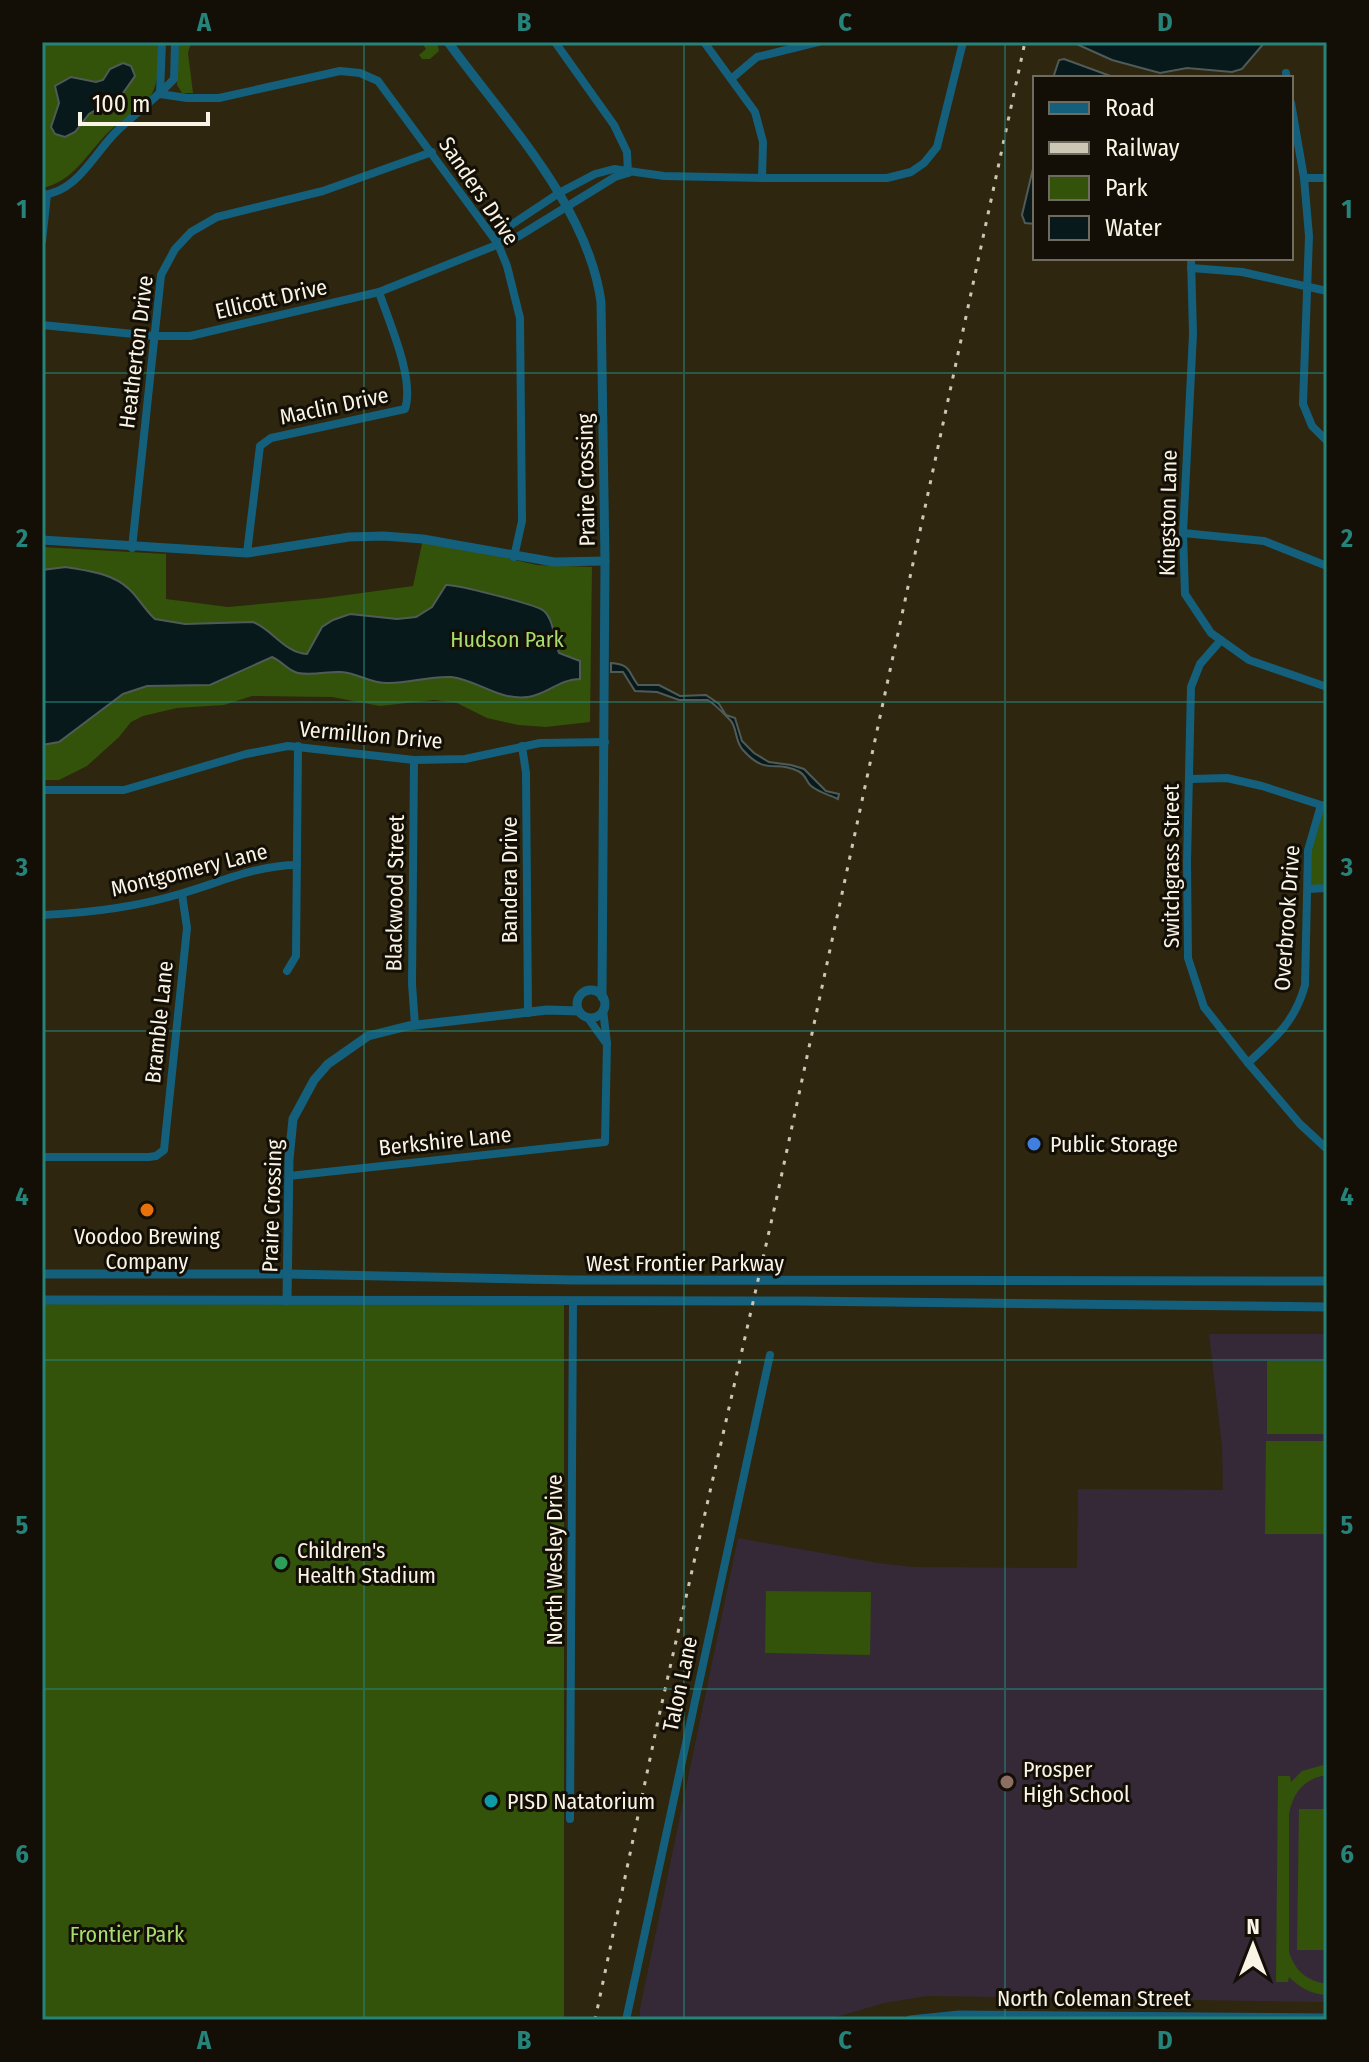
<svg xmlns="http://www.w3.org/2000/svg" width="1369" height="2062" viewBox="0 0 1369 2062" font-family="'Fira Sans Condensed',sans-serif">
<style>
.education{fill:#362937}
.green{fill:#33520a}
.water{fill:#07191b;stroke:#505b58;stroke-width:2}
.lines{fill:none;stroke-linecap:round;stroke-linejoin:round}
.minor{stroke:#145f7b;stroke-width:8}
.tertiary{stroke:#145f7b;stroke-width:9}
.rail{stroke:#ccc6b5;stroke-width:3;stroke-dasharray:4 8;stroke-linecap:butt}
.grid{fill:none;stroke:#26837a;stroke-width:2;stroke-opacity:0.55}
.shop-dot{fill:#3f7fe0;stroke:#130f06;stroke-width:3}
.food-dot{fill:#e8710a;stroke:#130f06;stroke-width:3}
.leisure-dot{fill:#2e9e5b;stroke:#130f06;stroke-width:3}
.education-dot{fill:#8d6e63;stroke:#130f06;stroke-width:3}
.culture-dot{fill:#0f9aa8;stroke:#130f06;stroke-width:3}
.labels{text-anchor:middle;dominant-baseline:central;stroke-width:6;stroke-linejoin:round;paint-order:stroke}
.street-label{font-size:22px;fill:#f9f4e5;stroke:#130f06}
.park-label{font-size:22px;fill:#a6dd6e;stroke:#130f06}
.poi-label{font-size:22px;fill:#f9f4e5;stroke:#130f06;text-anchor:start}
.neatline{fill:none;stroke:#26837a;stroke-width:3}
.grid-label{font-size:26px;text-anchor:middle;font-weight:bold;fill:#26837a}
</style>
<rect width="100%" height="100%" fill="#2e260e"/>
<!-- education -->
<polygon class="education" points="1209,1334 1327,1334 1327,2002 927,1996 884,2003 826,2020 640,2020 640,2009 738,1538 878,1563 913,1567 1077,1568 1078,1489 1223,1490 1222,1447"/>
<!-- green -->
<g class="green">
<path d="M42 42H157L159 46C158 64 160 86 147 101 139 111 123 119 113 128 89 149 75 182 42 188Z"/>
<polygon points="178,42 196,42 190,46 188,53 193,93 182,93 177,85"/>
<polygon points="421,42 437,42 439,51 430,59 422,59 419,55 426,49"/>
<polygon points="423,539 537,565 592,567 590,722 546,727 518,725 487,718 457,703 434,700 380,706 332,697 252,696 224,705 177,708 143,716 131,722 119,737 87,766 59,780 42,780 42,547 166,554 166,599 228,607 325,598 413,586"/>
<polygon points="1321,805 1327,807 1327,888 1308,889 1308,850"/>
<polygon points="42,1301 564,1302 564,2020 42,2020"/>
<rect x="1267" y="1361" width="60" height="73"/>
<polygon points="1266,1441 1327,1441 1327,1534 1265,1534"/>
<polygon points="766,1591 871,1592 870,1655 765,1653"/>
<path d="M1327 1764V1775C1305 1778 1293 1792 1289 1814V1952C1295 1971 1307 1981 1327 1984V1995C1311 1994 1300 1988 1289 1977L1288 1982H1276L1278 1776H1290L1291 1782 1302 1771Z"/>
<polygon points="1299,1809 1327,1809 1327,1950 1297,1950"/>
</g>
<!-- water -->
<g class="water">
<polygon points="1072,42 1265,42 1242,69 1232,72 1187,68 1160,73 1112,60"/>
<polygon points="1064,59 1116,78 1053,78 1059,60"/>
<polygon points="123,63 131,66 135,76 123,93 89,114 75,132 65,137 55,134 51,127 59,103 55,86 71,77 96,82 103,80 110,69"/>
<polygon points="1035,160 1035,224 1025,223 1022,215"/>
<path d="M66 567C88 571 112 573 129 589 138 597 145 610 155 619L185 624 253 622C273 630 285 653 307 654L322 627 333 620 350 614 397 619 416 617 432 607 446 585C455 584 538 605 544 611 554 620 554 640 559 653L580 661V679C559 679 548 694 528 697 499 701 478 680 451 677 429 676 410 683 389 683 371 684 358 673 341 672 328 671 314 676 298 673 288 671 282 661 272 657L210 685 147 686 123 694 59 742 42 745V570Z"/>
<path d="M611 663C631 664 628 672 638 685H659L680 696 706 695 719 704 726 715 735 718 742 741 754 753 769 762 791 765 804 769 826 791 839 794 838 799C828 794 819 793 810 785 805 779 806 775 798 771 775 759 767 777 743 750 735 742 737 728 731 721 725 715 716 705 708 700H679L657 692 635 691 623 672H611Z"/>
</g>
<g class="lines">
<!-- minor -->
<g class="minor">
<polyline points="555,42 614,125 627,152 628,173"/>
<polyline points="704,42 755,112 763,142 762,178"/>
<polyline points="1286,73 1287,78"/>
<polyline points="731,79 757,57 818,42"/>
<polyline points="160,93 162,42"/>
<polyline points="160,94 187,98 219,98 340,71 360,73 378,81 498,244 507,266 520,318 522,521 514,557"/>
<polyline points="1291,103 1304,178 1309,236 1303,404 1312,426 1327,441"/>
<polyline points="1304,178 1327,178"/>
<path d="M42 195C78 192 94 153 117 131 136 113 156 98 174 79L175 42"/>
<polyline points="42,241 47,195"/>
<polyline points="498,243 511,225 559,193 595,174 614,169 664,176 762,178 887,178 911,172 924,163 937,147 963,42"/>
<polyline points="1191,258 1193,334 1183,533 1185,594 1211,633 1249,660 1327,687"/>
<polyline points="1191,268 1242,272 1327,291"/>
<polyline points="42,325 154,336 190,336 379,292 519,236 615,177 628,173"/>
<polyline points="1183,533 1264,541 1327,566"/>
<polyline points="132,548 161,275 175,249 191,232 217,217 323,191 432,152"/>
<path d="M247 553 260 446 271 438 405 409C415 379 389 322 379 292"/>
<polyline points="1221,640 1200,664 1191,687 1187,862 1188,958 1204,1007 1248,1063 1300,1124 1327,1149"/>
<polyline points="522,746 526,773 528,1013"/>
<polyline points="414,760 412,984 415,1025"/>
<polyline points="1190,779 1227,778 1262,786 1327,807"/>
<polyline points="42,790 124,790 246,754 288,746 414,760 465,759 540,743 605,742"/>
<polyline points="1308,889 1327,888"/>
<path d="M42 915C90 913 137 907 183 893 221 882 257 865 297 865"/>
<polyline points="287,971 296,956 298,746"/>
<polyline points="588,1018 606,1043"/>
<path d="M1248 1063C1275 1038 1295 1022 1305 985L1308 850 1321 805"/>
<polyline points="42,1157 149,1157 156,1156 164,1150 187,928 182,894"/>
<polyline points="289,1176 605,1142 607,1043 603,1010"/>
<polyline points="570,1819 573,1301"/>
<polyline points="626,2020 770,1355"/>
</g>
<!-- tertiary -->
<g class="tertiary">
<path d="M448 42C504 119 588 206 601 302L605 561 602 997"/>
<polyline points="42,540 247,553 349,537 384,536 423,539 554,562 605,561"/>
<circle cx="591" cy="1004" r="14"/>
<polyline points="42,1274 288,1274 573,1280 1327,1281"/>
<polyline points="42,1300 800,1301 1327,1307"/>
<polyline points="287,1301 289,1159 293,1119 314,1080 328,1064 368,1036 408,1026 547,1010 579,1011"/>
<polyline points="910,2020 959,2015 1327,2018"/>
</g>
<!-- rail -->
<polyline class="rail" points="595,2020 659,1716 776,1201 1025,42"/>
</g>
<!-- grid -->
<path class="grid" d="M364 42V2020M684 42V2020M1005 42V2020M42 373H1327M42 702H1327M42 1031H1327M42 1360H1327M42 1689H1327"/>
<!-- markers -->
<circle class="shop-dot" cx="1034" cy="1144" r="8"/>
<circle class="food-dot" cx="147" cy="1210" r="8"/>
<circle class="leisure-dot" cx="281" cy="1563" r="8"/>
<circle class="education-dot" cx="1007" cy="1782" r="8"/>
<circle class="culture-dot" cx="491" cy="1801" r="8"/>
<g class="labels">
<!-- street labels -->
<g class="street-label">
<text transform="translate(479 191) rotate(56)">Sanders Drive</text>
<text transform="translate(271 299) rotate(-13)">Ellicott Drive</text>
<text transform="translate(136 352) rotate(-83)">Heatherton Drive</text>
<text transform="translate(334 406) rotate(-12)">Maclin Drive</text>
<text transform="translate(586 480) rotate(-91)">Praire Crossing</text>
<text transform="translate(1168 513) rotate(-89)">Kingston Lane</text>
<text transform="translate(371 735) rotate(5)">Vermillion Drive</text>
<text transform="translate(1171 866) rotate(-90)">Switchgrass Street</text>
<text transform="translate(189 870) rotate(-14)">Montgomery Lane</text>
<text transform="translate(509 880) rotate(-90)">Bandera Drive</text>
<text transform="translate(395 893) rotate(-89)">Blackwood Street</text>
<text transform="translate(1287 918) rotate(-86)">Overbrook Drive</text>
<text transform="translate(159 1022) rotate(-84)">Bramble Lane</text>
<text transform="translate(445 1141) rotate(-6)">Berkshire Lane</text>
<text transform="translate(272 1206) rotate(-88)">Praire Crossing</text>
<text x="685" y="1263">West Frontier Parkway</text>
<text transform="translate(554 1560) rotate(-90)">North Wesley Drive</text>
<text transform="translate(680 1684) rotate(-78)">Talon Lane</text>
<text x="1094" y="1998">North Coleman Street</text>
</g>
<!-- park labels -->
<g class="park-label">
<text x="507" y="639">Hudson Park</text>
<text x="127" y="1934">Frontier Park</text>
</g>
<!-- poi labels -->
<g class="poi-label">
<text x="1050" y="1144">Public Storage</text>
<text x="147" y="1236" text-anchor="middle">Voodoo Brewing<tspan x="147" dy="25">Company</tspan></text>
<text x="297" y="1550">Children's<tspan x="297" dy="25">Health Stadium</tspan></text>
<text x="1023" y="1769">Prosper<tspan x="1023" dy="25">High School</tspan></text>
<text x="507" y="1801">PISD Natatorium</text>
</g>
</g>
<!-- border -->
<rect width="1369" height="2062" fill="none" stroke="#130f06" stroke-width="88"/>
<!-- legend -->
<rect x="1033" y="76" width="260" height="184" fill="#130f06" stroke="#6f6b5f" stroke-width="2"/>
<rect x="1049" y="102" width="40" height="12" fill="#145f7b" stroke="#6f6b5f" stroke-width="2"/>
<text x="1105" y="116" font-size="24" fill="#f9f4e5">Road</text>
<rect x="1049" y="142" width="40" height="12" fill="#ccc6b5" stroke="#6f6b5f" stroke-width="2"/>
<text x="1105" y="156" font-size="24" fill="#f9f4e5">Railway</text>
<rect x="1049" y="176" width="40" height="24" fill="#33520a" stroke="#6f6b5f" stroke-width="2"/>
<text x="1105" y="196" font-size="24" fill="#f9f4e5">Park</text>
<rect x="1049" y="216" width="40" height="24" fill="#07191b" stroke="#6f6b5f" stroke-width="2"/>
<text x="1105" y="236" font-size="24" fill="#f9f4e5">Water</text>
<!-- north arrow -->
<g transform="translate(1253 1946)" stroke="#130f06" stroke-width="6" paint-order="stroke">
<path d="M0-6L14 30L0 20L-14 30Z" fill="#f9f4e5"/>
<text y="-12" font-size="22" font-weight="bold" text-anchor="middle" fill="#f9f4e5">N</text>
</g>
<!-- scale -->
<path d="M80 112v12h128v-12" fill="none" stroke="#f9f4e5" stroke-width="4"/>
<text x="92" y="112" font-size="24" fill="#f9f4e5" stroke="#130f06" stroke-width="6" paint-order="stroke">100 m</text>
<rect x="44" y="44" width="1281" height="1974" class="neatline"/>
<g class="grid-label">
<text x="204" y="31">A</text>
<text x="524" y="31">B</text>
<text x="845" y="31">C</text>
<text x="1165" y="31">D</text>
<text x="22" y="218">1</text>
<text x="1347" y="218">1</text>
<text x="22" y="547">2</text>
<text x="1347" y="547">2</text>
<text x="22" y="876">3</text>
<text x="1347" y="876">3</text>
<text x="22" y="1205">4</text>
<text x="1347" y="1205">4</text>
<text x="22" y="1534">5</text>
<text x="1347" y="1534">5</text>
<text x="22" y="1863">6</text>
<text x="1347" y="1863">6</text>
<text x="204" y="2049">A</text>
<text x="524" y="2049">B</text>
<text x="845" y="2049">C</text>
<text x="1165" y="2049">D</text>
</g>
</svg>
